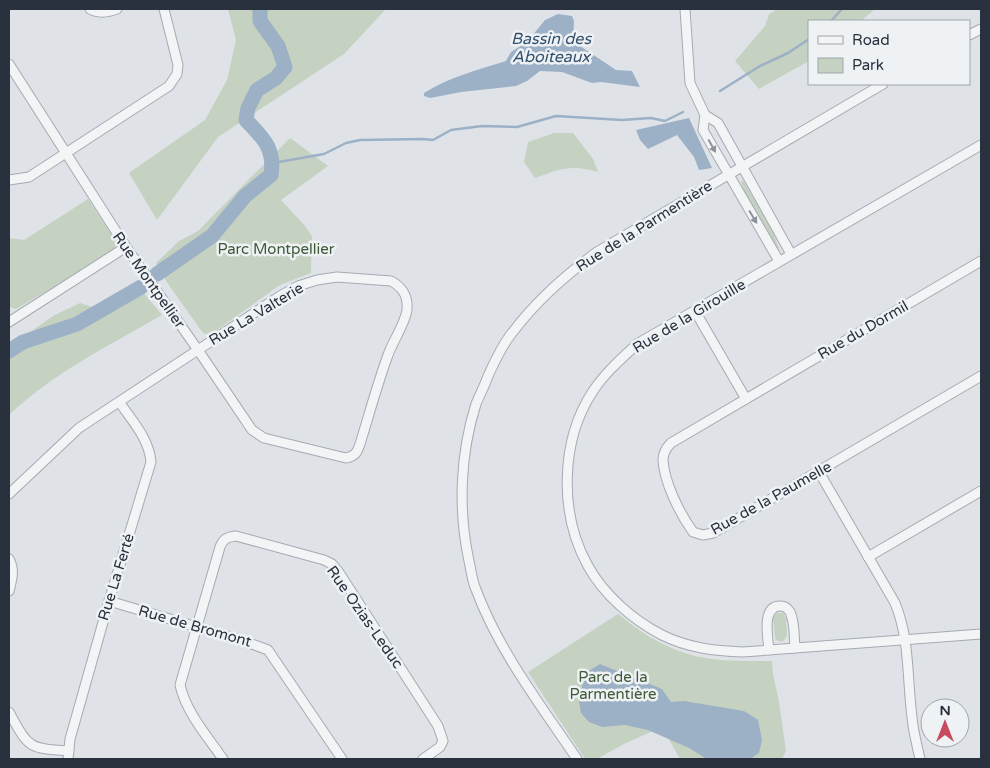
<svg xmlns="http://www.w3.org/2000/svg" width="990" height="768" viewBox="0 0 990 768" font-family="'Varela Round',sans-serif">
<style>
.green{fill:#c5d1c1}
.water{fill:#9cb1c6}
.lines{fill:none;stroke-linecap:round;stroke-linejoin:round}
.stream{stroke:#9cb1c6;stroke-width:2.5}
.river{stroke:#9cb1c6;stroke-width:15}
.minor-casing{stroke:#a5aab2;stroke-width:11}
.minor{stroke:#f2f4f6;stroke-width:9}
.oneway{fill:#8e929a}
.labels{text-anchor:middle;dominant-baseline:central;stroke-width:5;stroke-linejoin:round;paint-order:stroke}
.street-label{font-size:15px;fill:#29313e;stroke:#eff2f5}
.park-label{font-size:15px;fill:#3e5937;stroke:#eff2f5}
.water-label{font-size:16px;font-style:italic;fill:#355170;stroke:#eff2f5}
</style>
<rect width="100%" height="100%" fill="#dfe3e8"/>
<!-- green -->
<g class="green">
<polygon points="228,9 386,9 344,54 218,137 157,220 129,173 205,120 227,80 236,40"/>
<polygon points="778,9 875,9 861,21 809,21 809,61 759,89 735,61 765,26 769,14"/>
<path d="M554 133H573L593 159 598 172C571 164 560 169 535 178L524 162 528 142Z"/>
<polygon points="290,138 328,166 281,200 305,226 312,236 311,273 280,285 210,335 203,333 168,284 156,263 179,241 198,231"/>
<polygon points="743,180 772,229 779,248 776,248 747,199 741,182"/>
<polygon points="88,199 115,240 116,245 113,252 16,309 9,307 9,238 24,240"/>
<path d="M142 291 162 315C110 345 53 373 9 415V347L53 316 80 303 102 310Z"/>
<polygon points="777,613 783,613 786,618 787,636 782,642 776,640 775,637 773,618"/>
<path d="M618 614C639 631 661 646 688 654 714 662 745 661 772 661L773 674 779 702 786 751 782 759H680L662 727 624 744 597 759H585L528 672Z"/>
</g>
<!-- water -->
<g class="water">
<path d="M558 14 572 16 574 21 573 40 580 46 616 70 632 71 640 87 601 82 592 83 562 72 540 71 527 81 516 86 461 92 430 98 424 96V93C449 77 478 70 506 61L511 52 527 42 545 20Z"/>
<polygon points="689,118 712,168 699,170 694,157 677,135 648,149 640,140 636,130"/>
<polygon points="600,664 662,689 671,702 684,701 744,711 758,720 762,740 759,753 750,759 707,759 689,748 648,730 625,725 602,727 589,722 581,713 579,701 582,686 590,670"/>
</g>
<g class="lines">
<!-- stream -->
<g class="stream">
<polyline points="831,21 842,9"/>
<polyline points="720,91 760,66 788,53 809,39"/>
<polyline points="273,163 324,154 346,143 360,140 423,139 433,140 451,130 482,126 517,127 556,116 622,120 651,118 665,121 683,112"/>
</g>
<!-- river -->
<g class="river">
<path d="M157 274 212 236 245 196 271 175C275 148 263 138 246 120L248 108 257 90 276 78 285 67 278 46 260 21V9"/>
<polyline points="9,351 23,342 77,324 141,287"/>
</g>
<!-- minor casing -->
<g class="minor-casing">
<g id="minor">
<path d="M90 9C99 14 107 13 117 9"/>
<polyline points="685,9 690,83 705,115 703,130 779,261"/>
<polyline points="969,35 981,29"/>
<path d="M9 64 126 247 198 350 252 430 264 438 346 458C355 456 357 453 360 444 369 415 377 385 388 355 392 343 407 320 407 309 408 295 402 287 391 281L337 277 317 280 298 286 280 296 79 428 9 494"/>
<polyline points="705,115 718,123 791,254"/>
<path d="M981 145 637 344C621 359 605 373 593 391 560 441 559 514 588 566 604 595 633 620 662 635 688 648 715 651 743 652L981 634"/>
<polyline points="9,180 29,177 169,86 177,74 178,65 164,9"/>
<path d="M981 261 671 443C666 448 663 453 663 460 664 482 680 514 693 532L703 535 713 533 981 376"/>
<polyline points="695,311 746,399"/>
<polyline points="9,322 126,247"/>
<path d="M819 472 895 603C910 639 907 679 912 717 913 731 917 745 920 759"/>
<polyline points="868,557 981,491"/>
<path d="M9 559C15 570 12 579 9 591"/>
<polyline points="109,601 241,640 268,650 342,759"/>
<path d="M769 650C768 638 761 605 781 606 785 606 788 609 790 612 795 622 794 637 795 648"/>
<path d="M9 712C29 748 27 748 69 751"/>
<path d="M68 759 70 739 109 601 151 462C149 439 133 422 120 403"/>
<path d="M223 759C207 736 186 712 180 685L220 547C223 539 227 537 236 536L324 560 332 564 338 571 438 726 443 741 440 747 423 759"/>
<path d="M577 759C540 704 498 650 475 587 472 579 471 570 469 561 458 510 460 454 476 404 480 394 485 385 488 376 495 361 502 345 512 333 536 301 564 276 597 252L883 84"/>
</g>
</g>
<!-- minor -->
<use href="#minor" class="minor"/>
</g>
<!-- one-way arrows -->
<defs><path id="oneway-solid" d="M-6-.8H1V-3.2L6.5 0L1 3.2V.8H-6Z" transform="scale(1.25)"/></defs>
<g class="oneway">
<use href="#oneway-solid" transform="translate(712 146) rotate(61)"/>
<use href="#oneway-solid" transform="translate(753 217) rotate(59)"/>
</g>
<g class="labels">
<!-- street labels -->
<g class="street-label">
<text transform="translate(644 226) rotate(-32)">Rue de la Parmentière</text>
<text transform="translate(149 280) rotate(55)">Rue Montpellier</text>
<text transform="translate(256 314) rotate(-31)">Rue La Valterie</text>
<text transform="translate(689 316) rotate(-31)">Rue de la Girouille</text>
<text transform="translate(863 330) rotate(-30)">Rue du Dormil</text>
<text transform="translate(771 498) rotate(-29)">Rue de la Paumelle</text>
<text transform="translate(116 577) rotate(-73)">Rue La Ferté</text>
<text transform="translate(365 617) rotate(55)">Rue Ozias-Leduc</text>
<text transform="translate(195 626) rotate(16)">Rue de Bromont</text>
</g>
<!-- park labels -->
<g class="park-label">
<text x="276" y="249">Parc Montpellier</text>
<text x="613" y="677">Parc de la<tspan x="613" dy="17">Parmentière</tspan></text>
</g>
<!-- water labels -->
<g class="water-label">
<text x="551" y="39">Bassin des<tspan x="551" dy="18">Aboiteaux</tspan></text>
</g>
</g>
<!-- border -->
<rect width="990" height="768" fill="none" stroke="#29313e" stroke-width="20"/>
<!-- legend -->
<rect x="808" y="20" width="162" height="65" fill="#eff2f5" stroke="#a0a5ac"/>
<rect x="818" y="36" width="25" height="8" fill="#f2f4f6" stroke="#a0a5ac"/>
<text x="852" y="45" font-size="15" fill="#29313e">Road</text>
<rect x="818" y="58" width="25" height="15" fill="#c5d1c1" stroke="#a0a5ac"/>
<text x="852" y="70" font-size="15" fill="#29313e">Park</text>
<!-- north arrow -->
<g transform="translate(945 723)"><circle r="24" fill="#eff2f5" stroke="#a0a5ac"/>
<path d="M0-4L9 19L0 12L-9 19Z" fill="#c74a5f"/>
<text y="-8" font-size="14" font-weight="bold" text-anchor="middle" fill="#29313e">N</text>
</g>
</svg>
